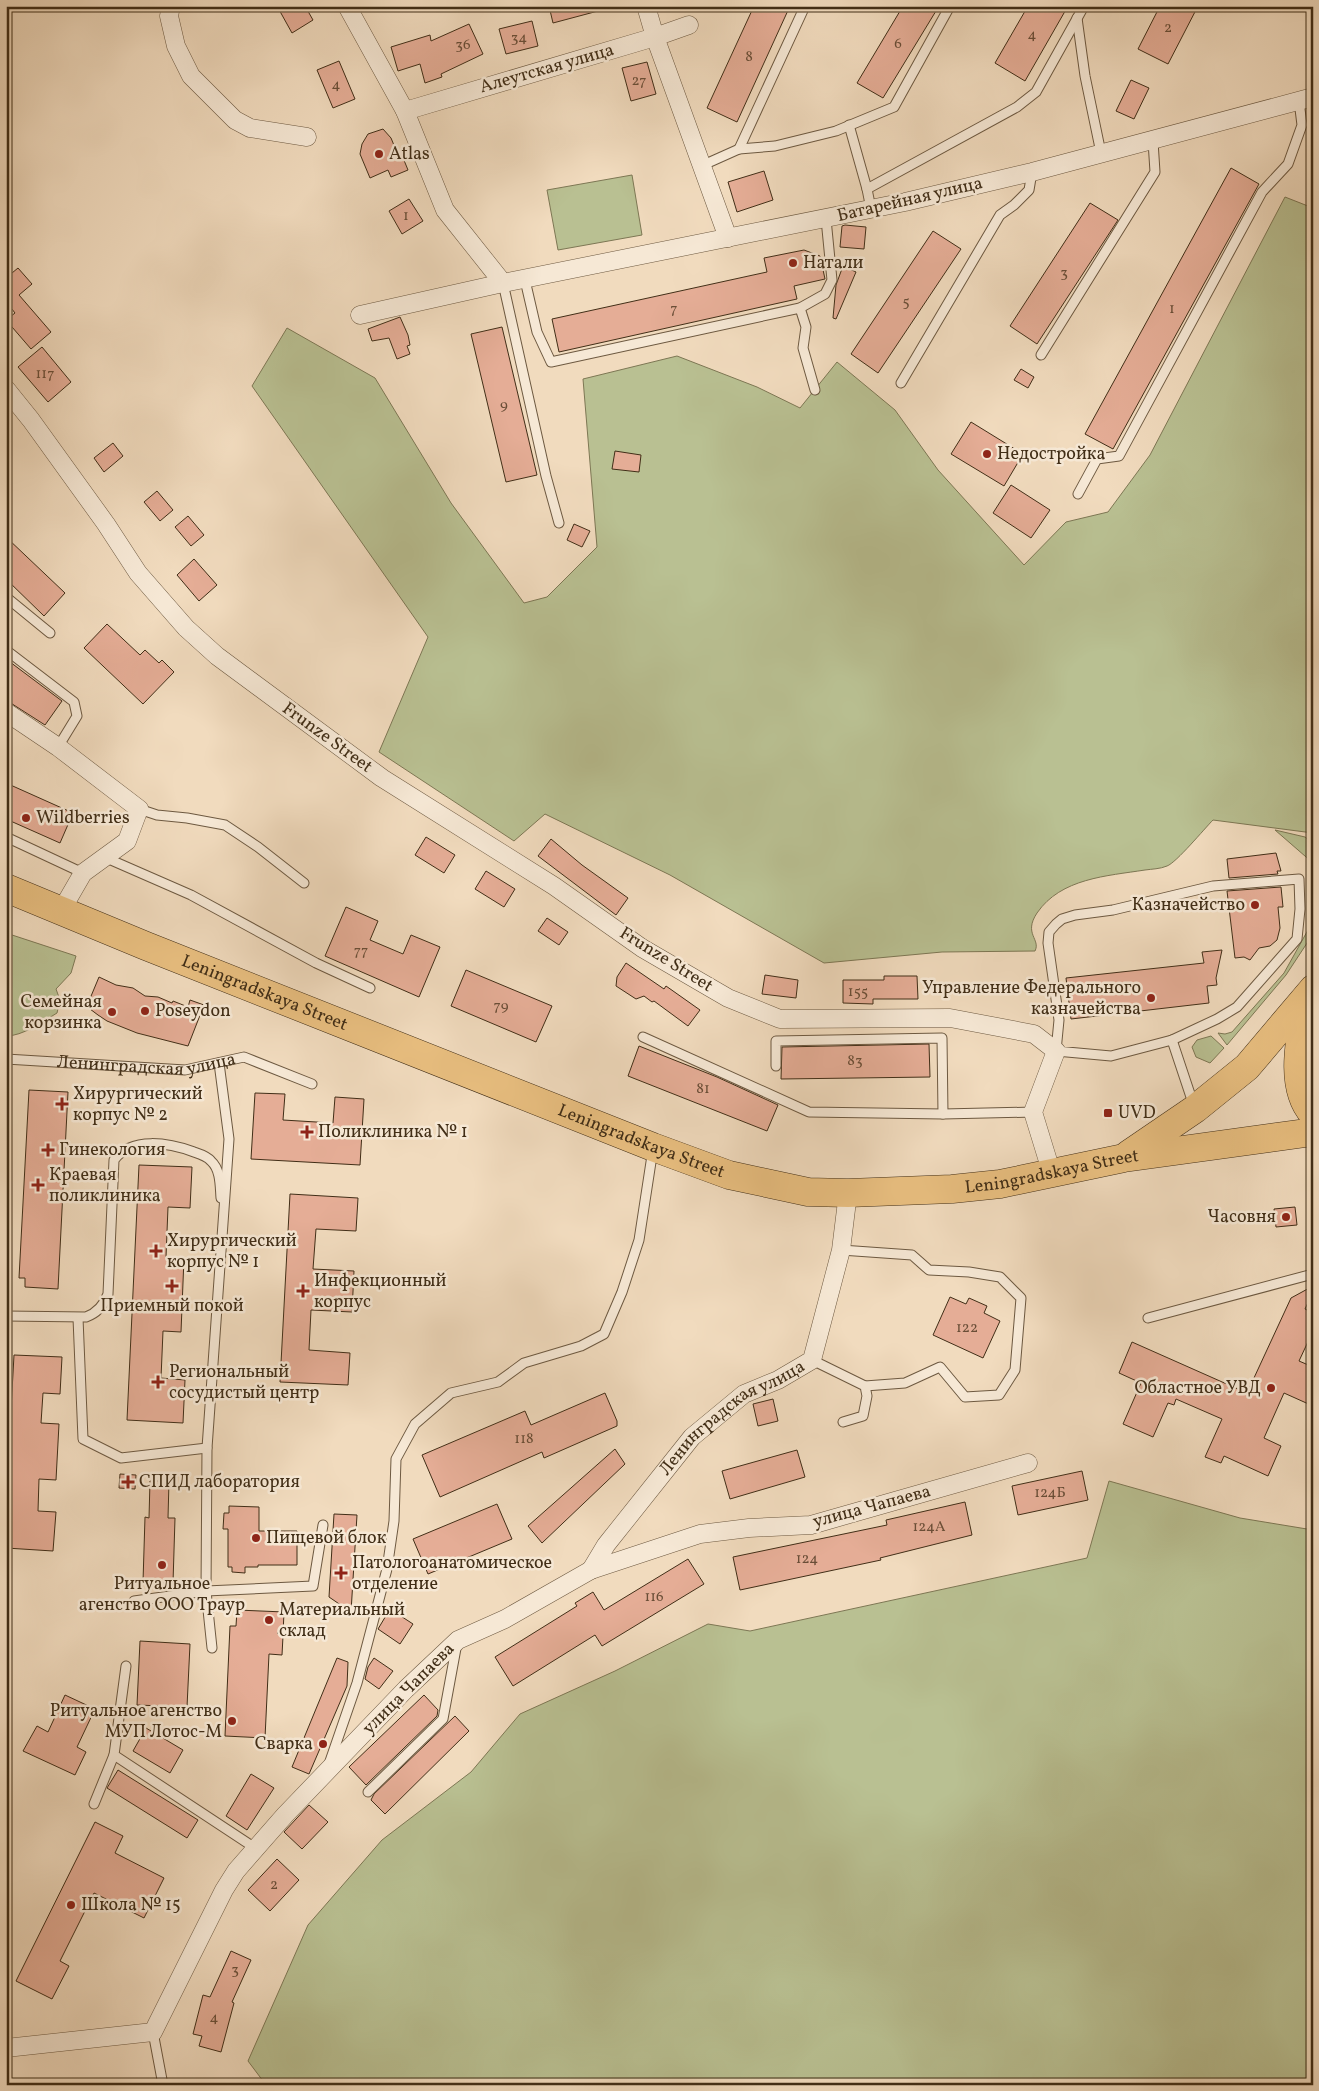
<svg xmlns="http://www.w3.org/2000/svg" width="1319" height="2091" viewBox="0 0 1319 2091" font-family="Vollkorn,serif">
<style>
.green{fill:#b9c092;stroke:#7d7754}
.building{fill:#e5ad96;stroke:#412e17}
.lines{fill:none;stroke-linecap:round;stroke-linejoin:round}
.lane-casing{stroke:#6d5941;stroke-width:11}
.street-casing{stroke:#6d5941;stroke-width:19}
.primary-casing{stroke:#412e17;stroke-width:29}
.lane{stroke:#f6e8d5;stroke-width:9}
.street{stroke:#f6e8d5;stroke-width:18}
.primary{stroke:#e8be7f;stroke-width:28}
.poi-dot{fill:#8f2418;stroke:#f6e8d5;stroke-width:2}
.labels{text-anchor:middle;dominant-baseline:central;stroke-width:5;stroke-linejoin:round;paint-order:stroke}
.number-label{font-size:15px;fill:#6a4e37}
.street-label{font-size:18px;fill:#412e17;stroke:#f6e8d5}
.poi-label{font-size:18px;fill:#412e17;stroke:#f6e8d5;text-anchor:start}
</style>
<rect width="100%" height="100%" fill="#f1dbbe"/>
<filter id="stains"><feTurbulence type="fractalNoise" baseFrequency=".004" numOctaves="4"/><feColorMatrix values="0 0 0 0 .2 0 0 0 0 .09 0 0 0 0 .02 0 0 0 .5 -.17"/></filter>
<radialGradient id="worn" r=".72"><stop offset=".6" stop-color="#630" stop-opacity="0"/><stop offset="1" stop-color="#630" stop-opacity=".3"/></radialGradient>
<!-- green -->
<g class="green">
<polygon points="632,175 642,235 558,250 547,190"/>
<path d="M1285 197 1313 208V833L1213 820C1205 828 1176 863 1167 866 1160 869 1152 869 1145 870 1107 876 1061 878 1037 913 1023 934 1041 939 1035 951L942 952 824 963 670 875 545 814 514 841 379 752 428 637 252 386 287 328 375 378 451 503 524 603 547 597 597 547 583 379 677 356 757 387 800 408 837 362 895 410 938 470 1024 565 1066 522 1108 512 1150 455Z"/>
<polygon points="1275,830 1305,837 1313,843 1313,863"/>
<polygon points="1313,921 1313,934 1286,975 1227,1045 1218,1033 1225,1034 1232,1032 1284,973"/>
<path d="M6 933 76 956 71 973 56 989 60 1000 57 1013C42 1022 23 1036 6 1036Z"/>
<polygon points="1211,1036 1224,1048 1210,1063 1196,1057 1192,1047 1197,1040"/>
<polygon points="1109,1481 1240,1518 1313,1530 1313,2085 266,2085 248,2061 308,1925 382,1840 471,1772 520,1714 615,1671 708,1624 750,1631 1087,1558"/>
</g>
<!-- building -->
<g class="building">
<polygon points="277,6 305,6 313,20 292,33"/>
<polygon points="549,6 597,6 598,11 553,23"/>
<polygon points="754,6 790,6 737,122 707,108"/>
<polygon points="903,6 939,6 883,98 857,83"/>
<polygon points="1028,6 1068,6 1025,81 995,63"/>
<polygon points="1160,6 1198,6 1168,64 1138,49"/>
<polygon points="532,21 538,46 506,54 499,29"/>
<polygon points="469,24 483,54 441,74 442,77 425,83 420,64 398,71 391,47 430,35 431,41"/>
<polygon points="339,61 355,99 333,108 317,70"/>
<polygon points="647,62 656,94 631,101 622,68"/>
<polygon points="1131,80 1149,88 1134,119 1116,111"/>
<polygon points="383,129 391,138 398,155 401,153 408,170 391,177 388,170 370,178 360,154 362,144 368,134"/>
<polygon points="1231,168 1259,184 1113,449 1085,434"/>
<polygon points="764,171 773,200 737,212 728,182"/>
<polygon points="409,199 423,221 402,234 389,211"/>
<polygon points="1090,203 1118,220 1037,344 1010,326"/>
<polygon points="845,225 866,227 864,249 840,247 842,226"/>
<polygon points="933,231 961,249 878,373 851,354"/>
<polygon points="804,250 820,256 825,279 794,286 797,299 559,352 552,319 767,272 764,258"/>
<polygon points="843,266 856,272 836,319 833,318 836,285"/>
<polygon points="18,268 32,284 19,295 51,332 31,349 6,320 15,313 8,304 6,306 6,278"/>
<polygon points="400,317 408,335 410,345 407,346 410,354 397,359 389,338 372,341 368,329"/>
<polygon points="502,327 537,475 506,482 471,334"/>
<polygon points="42,347 71,382 48,402 18,367"/>
<polygon points="1021,369 1034,377 1028,388 1014,380"/>
<polygon points="971,422 1023,454 1004,486 951,454"/>
<polygon points="113,443 123,456 104,472 94,458"/>
<polygon points="615,451 641,455 639,472 612,469"/>
<polygon points="1011,485 1050,510 1031,538 993,513"/>
<polygon points="157,491 173,510 160,521 144,502"/>
<polygon points="188,516 204,535 191,546 175,527"/>
<polygon points="574,524 590,531 582,547 567,540"/>
<polygon points="6,537 65,593 44,616 6,579"/>
<polygon points="194,559 217,585 199,601 177,575"/>
<polygon points="107,624 140,655 145,650 159,663 162,660 174,672 143,704 84,648"/>
<polygon points="6,659 62,701 45,725 6,700"/>
<polygon points="6,783 73,813 60,843 6,819"/>
<polygon points="426,837 455,855 444,873 415,855"/>
<polygon points="551,839 582,865 628,898 616,915 538,856"/>
<polygon points="1276,853 1281,871 1277,871 1278,874 1229,878 1227,859"/>
<polygon points="486,871 515,889 504,907 475,889"/>
<polygon points="1281,887 1283,907 1278,907 1280,928 1277,940 1270,946 1259,948 1250,960 1244,957 1235,958 1227,891"/>
<polygon points="346,907 378,921 370,940 403,954 411,935 440,947 419,997 325,956"/>
<polygon points="547,918 568,932 559,945 538,931"/>
<polygon points="1222,950 1216,978 1217,985 1207,986 1209,1003 1071,1019 1066,978 1204,963 1202,952"/>
<polygon points="626,963 664,989 666,986 700,1010 688,1026 654,1001 652,1002 644,996 636,999 616,986 617,977"/>
<polygon points="466,970 552,1006 536,1042 451,1006"/>
<polygon points="765,975 798,980 796,998 762,994"/>
<polygon points="884,976 917,976 918,999 873,999 873,1004 843,1003 843,980 884,980"/>
<polygon points="99,977 116,985 133,988 145,996 158,997 172,1003 173,1001 188,1007 190,1000 204,1005 188,1046 137,1033 107,1021 98,1015 90,1009 89,1001"/>
<polygon points="929,1044 930,1077 781,1079 782,1047"/>
<polygon points="639,1046 717,1077 778,1105 767,1131 628,1076"/>
<polygon points="29,1090 68,1092 58,1289 25,1287 25,1278 19,1278"/>
<polygon points="255,1093 285,1094 283,1120 333,1123 335,1097 364,1099 360,1165 251,1159"/>
<polygon points="139,1165 192,1167 190,1208 168,1207 166,1257 184,1258 181,1332 163,1331 161,1378 185,1380 183,1423 127,1420"/>
<polygon points="290,1194 358,1198 356,1231 316,1229 313,1269 354,1271 352,1312 311,1310 309,1350 350,1353 348,1385 280,1382"/>
<polygon points="1295,1207 1297,1225 1276,1227 1274,1209"/>
<polygon points="1313,1286 1313,1292 1305,1309 1313,1313 1313,1331 1299,1361 1313,1367 1313,1406 1284,1393 1264,1438 1281,1446 1268,1476 1224,1456 1221,1463 1205,1457 1222,1419 1176,1399 1174,1405 1168,1403 1153,1437 1123,1424 1141,1383 1119,1373 1132,1342 1247,1393 1291,1298"/>
<polygon points="950,1297 966,1304 969,1298 987,1306 984,1313 1000,1321 983,1358 933,1335"/>
<polygon points="14,1355 62,1357 60,1394 43,1393 41,1423 59,1424 56,1480 39,1479 38,1511 56,1512 53,1551 6,1548 6,1500"/>
<polygon points="605,1393 617,1421 617,1426 544,1458 542,1452 440,1497 422,1455 525,1411 531,1425"/>
<polygon points="773,1399 778,1421 758,1426 753,1404"/>
<polygon points="615,1449 625,1464 542,1543 528,1526"/>
<polygon points="797,1450 805,1477 730,1499 722,1471"/>
<polygon points="1082,1471 1088,1500 1018,1515 1012,1486"/>
<polygon points="120,1474 136,1475 135,1489 119,1488"/>
<polygon points="150,1481 169,1481 168,1518 175,1518 173,1583 143,1582 145,1517 149,1518"/>
<polygon points="965,1502 972,1535 880,1558 881,1560 740,1590 733,1557 887,1525 886,1520"/>
<polygon points="497,1504 512,1539 428,1574 413,1539"/>
<polygon points="229,1506 259,1507 259,1531 297,1531 297,1565 258,1565 258,1567 245,1567 245,1573 232,1572 232,1567 228,1567 228,1529 223,1529 224,1513 229,1513"/>
<polygon points="334,1514 357,1515 351,1612 329,1597"/>
<polygon points="688,1559 704,1584 602,1646 595,1635 513,1686 495,1657 577,1606 575,1603 593,1592 604,1610"/>
<polygon points="390,1609 413,1624 400,1644 378,1629"/>
<polygon points="237,1610 284,1612 283,1634 277,1633 283,1636 282,1655 269,1654 265,1738 225,1736 230,1626 236,1626"/>
<polygon points="140,1641 190,1644 187,1707 137,1705"/>
<polygon points="337,1658 348,1662 347,1686 309,1774 292,1767"/>
<polygon points="374,1658 393,1671 379,1689 365,1679 368,1667"/>
<polygon points="65,1695 95,1709 77,1747 86,1752 75,1775 23,1751 37,1726 48,1732"/>
<polygon points="424,1695 438,1710 437,1716 366,1785 349,1767"/>
<polygon points="455,1716 469,1731 385,1814 371,1800 374,1794"/>
<polygon points="146,1728 183,1750 170,1773 133,1751"/>
<polygon points="118,1770 198,1820 187,1838 107,1788"/>
<polygon points="251,1774 274,1788 247,1830 226,1816"/>
<polygon points="309,1805 328,1822 302,1849 284,1832"/>
<polygon points="95,1822 123,1836 115,1853 164,1878 144,1918 94,1893 60,1961 69,1966 52,1999 16,1981"/>
<polygon points="277,1859 299,1880 270,1911 248,1890"/>
<polygon points="231,1951 251,1960 232,2002 234,2003 221,2052 199,2046 202,2036 193,2034 203,1995 210,1997"/>
</g>
<g class="lines">
<!-- lane casing -->
<g class="lane-casing">
<g id="lane">
<polyline points="1077,18 1085,76 1101,153"/>
<polyline points="849,125 867,189"/>
<polyline points="739,149 805,6"/>
<polyline points="701,166 739,149 775,146 836,131 894,107 950,6"/>
<polyline points="871,209 867,189 1017,107 1036,92 1084,6"/>
<polyline points="525,280 537,332 551,362 800,308 825,294 832,280 826,219"/>
<polyline points="503,283 546,476 559,523"/>
<polyline points="800,308 806,327 803,348 815,390"/>
<polyline points="1041,355 1155,172 1153,141"/>
<polyline points="901,383 1000,215 1014,205 1029,190 1032,172"/>
<polyline points="1078,494 1097,459 1119,456 1262,192 1288,164 1302,125 1299,101"/>
<polyline points="6,597 50,633"/>
<polyline points="6,650 74,702 77,716 58,747"/>
<polyline points="139,809 157,815 187,818 225,825 258,847 304,883"/>
<polyline points="6,837 83,873"/>
<polyline points="104,857 191,895 316,963 370,988"/>
<polygon points="1299,879 1300,909 1297,939 1237,1007 1217,1019 1172,1040 1111,1056 1056,1051 1059,1020 1048,943 1049,932 1056,924 1062,919 1075,915 1113,910 1213,886"/>
<polyline points="643,1037 809,1112 943,1114 1033,1112"/>
<polyline points="1172,1040 1194,1106"/>
<path id="s1" d="M6 1059 185 1070 244 1057 312 1084"/>
<polyline points="776,1066 776,1041 942,1038 943,1114"/>
<polyline points="841,1250 912,1255 929,1270 969,1272 1000,1277 1021,1298 1015,1370 999,1395 965,1397 940,1367 905,1383 865,1386"/>
<path d="M6 1316 86 1317C97 1313 104 1305 108 1294L114 1160C132 1136 169 1143 194 1152 200 1154 207 1156 211 1161 221 1170 220 1186 221 1198"/>
<polyline points="78,1318 83,1439 121,1458 207,1448"/>
<polyline points="1148,1318 1313,1274"/>
<polyline points="812,1360 865,1386 867,1396 863,1416 843,1422"/>
<polyline points="134,1601 206,1591 313,1586 323,1525"/>
<polyline points="212,1648 206,1591 207,1448 229,1139 219,1063"/>
<polyline points="126,1666 114,1755 255,1848"/>
<polyline points="329,1764 357,1683 387,1569 394,1521 396,1459 415,1424 451,1393 498,1382 524,1363 581,1346 604,1334 622,1292 639,1240 653,1149"/>
<polyline points="368,1792 443,1719 457,1643"/>
<polyline points="94,1804 114,1755"/>
<polyline points="153,2032 163,2085"/>
</g>
</g>
<!-- street casing -->
<g class="street-casing">
<g id="street">
<polyline points="171,6 169,16 176,46 191,76 235,120 250,128 307,137"/>
<polyline points="347,6 405,111 445,210 503,283"/>
<polyline points="646,6 655,37 728,238"/>
<polyline points="405,111 655,37 689,25"/>
<polyline points="360,315 503,283 905,202 1032,172 1313,97"/>
<polyline points="6,389 31,420 106,524 138,573 186,628 217,656 382,778 554,886 642,948 728,998 780,1019 950,1018 1034,1034 1056,1051 1033,1112 1052,1174"/>
<polyline points="6,712 58,747 139,809 127,841 83,873 61,911"/>
<path id="s2" d="M591 1570 606 1545 692 1437 744 1394 778 1380 812 1360 841 1250 848 1193"/>
<polyline points="6,2048 153,2032 224,1890 236,1871 285,1815 406,1689 458,1640 505,1619 591,1570 700,1534 749,1528 811,1525 1028,1463"/>
</g>
</g>
<!-- primary casing -->
<g class="primary-casing">
<g id="primary">
<path id="s3" d="M6 888 146 946 653 1147 729 1175 808 1192 848 1193 952 1189 1000 1184 1124 1158 1313 1132"/>
<path d="M1307 997C1302 1031 1287 1085 1313 1114"/>
<polyline points="1129,1154 1195,1109 1247,1067 1313,989"/>
</g>
</g>
<!-- lane -->
<use href="#lane" class="lane"/>
<!-- street -->
<use href="#street" class="street"/>
<!-- primary -->
<use href="#primary" class="primary"/>
</g>
<!-- markers -->
<g class="poi-dot">
<circle cx="379" cy="154" r="5"/>
<circle cx="793" cy="263" r="5"/>
<circle cx="987" cy="454" r="5"/>
<circle cx="26" cy="818" r="5"/>
<circle cx="1255" cy="905" r="5"/>
<circle cx="1151" cy="998" r="5"/>
<circle cx="145" cy="1011" r="5"/>
<circle cx="112" cy="1012" r="5"/>
<path d="M59.5 1096.5h5v5h5v5h-5v5h-5v-5h-5v-5h5z"/>
<rect x="1103" y="1108" width="10" height="10" rx="2.5"/>
<path d="M304.5 1124.5h5v5h5v5h-5v5h-5v-5h-5v-5h5z"/>
<path d="M45.5 1142.5h5v5h5v5h-5v5h-5v-5h-5v-5h5z"/>
<path d="M35.5 1177.5h5v5h5v5h-5v5h-5v-5h-5v-5h5z"/>
<circle cx="1286" cy="1217" r="5"/>
<path d="M153.5 1243.5h5v5h5v5h-5v5h-5v-5h-5v-5h5z"/>
<path d="M169.5 1278.5h5v5h5v5h-5v5h-5v-5h-5v-5h5z"/>
<path d="M300.5 1283.5h5v5h5v5h-5v5h-5v-5h-5v-5h5z"/>
<path d="M155.5 1374.5h5v5h5v5h-5v5h-5v-5h-5v-5h5z"/>
<circle cx="1271" cy="1388" r="5"/>
<path d="M125.5 1474.5h5v5h5v5h-5v5h-5v-5h-5v-5h5z"/>
<circle cx="256" cy="1538" r="5"/>
<circle cx="162" cy="1565" r="5"/>
<path d="M338.5 1565.5h5v5h5v5h-5v5h-5v-5h-5v-5h5z"/>
<circle cx="269" cy="1620" r="5"/>
<circle cx="232" cy="1721" r="5"/>
<circle cx="323" cy="1744" r="5"/>
<circle cx="71" cy="1905" r="5"/>
</g>
<g class="labels">
<!-- number labels -->
<g class="number-label">
<text x="1168" y="28">2</text>
<text x="1032" y="35">4</text>
<text x="519" y="38">34</text>
<text x="898" y="44">6</text>
<text x="463" y="45">36</text>
<text x="749" y="57">8</text>
<text x="639" y="81">27</text>
<text x="336" y="85">4</text>
<text x="406" y="216">1</text>
<text x="1064" y="273">3</text>
<text x="906" y="302">5</text>
<text x="674" y="309">7</text>
<text x="1172" y="309">1</text>
<text x="45" y="374">117</text>
<text x="504" y="405">9</text>
<text x="361" y="951">77</text>
<text x="858" y="992">155</text>
<text x="501" y="1006">79</text>
<text x="855" y="1061">83</text>
<text x="703" y="1089">81</text>
<text x="967" y="1328">122</text>
<text x="524" y="1439">118</text>
<text x="1050" y="1493">124Б</text>
<text x="929" y="1527">124А</text>
<text x="807" y="1559">124</text>
<text x="654" y="1597">116</text>
<text x="274" y="1885">2</text>
<text x="235" y="1970">3</text>
<text x="214" y="2018">4</text>
</g>
<!-- street labels -->
<g class="street-label">
<text transform="translate(547 69) rotate(-16)">Алеутская улица</text>
<text transform="translate(910 200) rotate(-13)">Батарейная улица</text>
<text transform="translate(327 738) rotate(36)">Frunze Street</text>
<text transform="translate(666 960) rotate(32)">Frunze Street</text>
<text stroke="none"><textPath href="#s3" startOffset="279">Leningradskaya Street</textPath></text>
<text stroke="none"><textPath href="#s1" startOffset="141">Ленинградская улица</textPath></text>
<text stroke="none"><textPath href="#s3" startOffset="684">Leningradskaya Street</textPath></text>
<text stroke="none"><textPath href="#s3" startOffset="1104">Leningradskaya Street</textPath></text>
<text stroke="none"><textPath href="#s2" startOffset="211">Ленинградская улица</textPath></text>
<text transform="translate(872 1507) rotate(-15)">улица Чапаева</text>
<text transform="translate(409 1689) rotate(-45)">улица Чапаева</text>
</g>
<!-- poi labels -->
<g class="poi-label">
<text x="389" y="154">Atlas</text>
<text x="803" y="263">Натали</text>
<text x="997" y="454">Недостройка</text>
<text x="36" y="818">Wildberries</text>
<text x="1245" y="905" text-anchor="end">Казначейство</text>
<text x="1141" y="988" text-anchor="end">Управление Федерального<tspan x="1141" dy="21">казначейства</tspan></text>
<text x="102" y="1002" text-anchor="end">Семейная<tspan x="102" dy="21">корзинка</tspan></text>
<text x="155" y="1011">Poseydon</text>
<text x="73" y="1094">Хирургический<tspan x="73" dy="21">корпус № 2</tspan></text>
<text x="1118" y="1113">UVD</text>
<text x="318" y="1132">Поликлиника № 1</text>
<text x="59" y="1150">Гинекология</text>
<text x="49" y="1175">Краевая<tspan x="49" dy="21">поликлиника</tspan></text>
<text x="1276" y="1217" text-anchor="end">Часовня</text>
<text x="167" y="1241">Хирургический<tspan x="167" dy="21">корпус № 1</tspan></text>
<text x="314" y="1281">Инфекционный<tspan x="314" dy="21">корпус</tspan></text>
<text x="172" y="1306" text-anchor="middle">Приемный покой</text>
<text x="169" y="1372">Региональный<tspan x="169" dy="21">сосудистый центр</tspan></text>
<text x="1261" y="1388" text-anchor="end">Областное УВД</text>
<text x="139" y="1482">СПИД лаборатория</text>
<text x="266" y="1538">Пищевой блок</text>
<text x="352" y="1563">Патологоанатомическое<tspan x="352" dy="21">отделение</tspan></text>
<text x="162" y="1584" text-anchor="middle">Ритуальное<tspan x="162" dy="21">агенство ООО Траур</tspan></text>
<text x="279" y="1610">Материальный<tspan x="279" dy="21">склад</tspan></text>
<text x="222" y="1711" text-anchor="end">Ритуальное агенство<tspan x="222" dy="21">МУП Лотос-М</tspan></text>
<text x="313" y="1744" text-anchor="end">Сварка</text>
<text x="81" y="1905">Школа № 15</text>
</g>
</g>
<!-- margin -->
<rect width="1319" height="2091" fill="none" stroke="#f1dbbe" stroke-width="25"/>
<rect x="8" y="8" width="1304" height="2076" fill="none" stroke="#412e17" stroke-width="2.5"/>
<rect x="12" y="12" width="1294" height="2066" fill="none" stroke="#412e17"/>
<rect width="100%" height="100%" filter="url(#stains)"/>
<rect width="100%" height="100%" fill="url(#worn)"/>
</svg>
